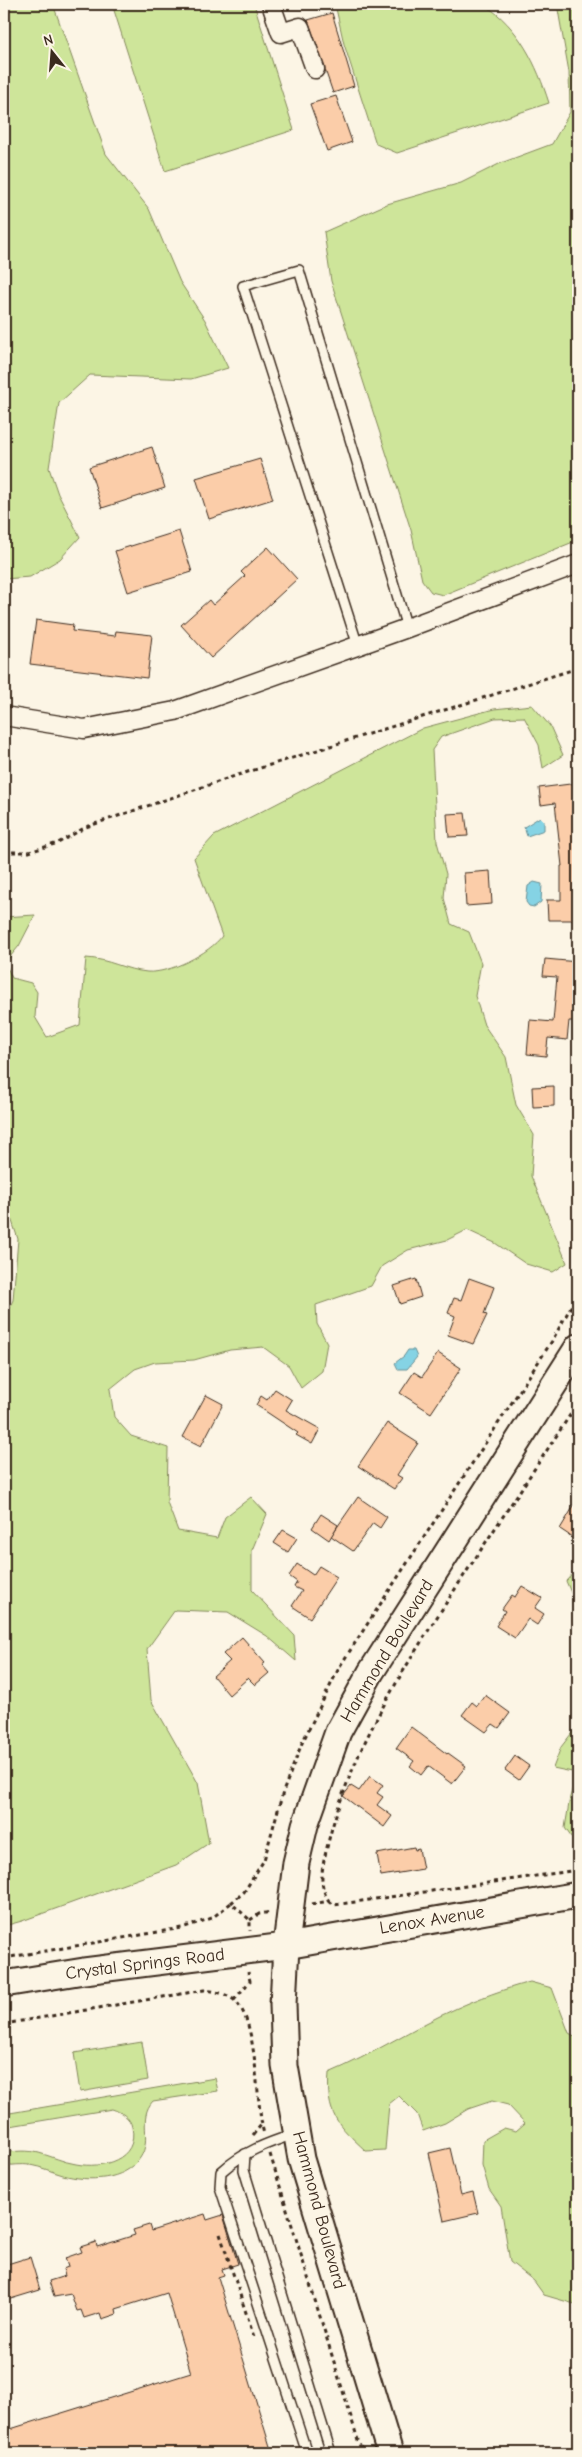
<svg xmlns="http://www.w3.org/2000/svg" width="582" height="2457" viewBox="0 0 582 2457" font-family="'Comic Neue',sans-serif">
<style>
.green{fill:#cee59a;stroke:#84885c}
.water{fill:#85d3e4;stroke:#678f95}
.building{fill:#fbcda9;stroke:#3b2a1e}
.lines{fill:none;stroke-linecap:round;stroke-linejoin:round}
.lane-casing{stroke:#3b2a1e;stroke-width:12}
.street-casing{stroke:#3b2a1e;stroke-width:21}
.secondary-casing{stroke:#3b2a1e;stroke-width:29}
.path{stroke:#3b2a1e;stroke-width:3;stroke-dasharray:4 4;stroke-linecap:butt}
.lane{stroke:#fcf5e5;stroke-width:9}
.street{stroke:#fcf5e5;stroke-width:18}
.secondary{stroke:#fcf5e5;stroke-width:25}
.labels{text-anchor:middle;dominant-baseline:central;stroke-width:4.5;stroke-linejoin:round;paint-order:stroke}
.street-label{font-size:18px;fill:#3b2a1e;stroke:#fcf5e5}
</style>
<rect width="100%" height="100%" fill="#fcf5e5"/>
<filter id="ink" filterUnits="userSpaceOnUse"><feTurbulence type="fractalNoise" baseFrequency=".02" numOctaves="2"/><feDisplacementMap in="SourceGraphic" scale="10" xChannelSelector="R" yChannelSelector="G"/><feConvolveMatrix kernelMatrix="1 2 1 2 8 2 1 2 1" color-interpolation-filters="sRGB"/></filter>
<g filter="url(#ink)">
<!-- green -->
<g class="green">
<polygon points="4,4 53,4 106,154 149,209 180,282 205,320 228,368 191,379 90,375 59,403 49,468 58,494 80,537 60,559 30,577 4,579"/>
<polygon points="112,4 254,4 294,130 165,171"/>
<path d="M335 4H483C519 26 537 65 549 103L397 153 376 144 344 44Z"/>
<polygon points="557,4 578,4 578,540 443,595 431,592 422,580 411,530 331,281 324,232 387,204 461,183 501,163 552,144 570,112 569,72"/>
<path d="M532 705 550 726 563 755 543 768 539 745 524 717 495 718 441 737 432 750 437 842 446 874 444 898 451 924 469 932 481 963 475 996 484 1025 506 1057 516 1105 534 1135 531 1176 567 1263 553 1272 526 1264 495 1243 467 1230 447 1240 408 1250 382 1266 371 1286 316 1305 317 1324 327 1343 322 1371 301 1388 289 1366 263 1347 230 1350 194 1360 155 1362 135 1369 110 1389 114 1417 131 1436 168 1448 167 1502 178 1531 217 1538 225 1517 251 1497 267 1514 252 1550V1590L294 1635 296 1661 267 1636 228 1612 175 1610 147 1649 151 1700 198 1783 209 1843 176 1865 22 1921 4 1926V1320L13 1300 18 1239 4 1197V917L35 915 19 946 5 963 12 978 31 983 37 992 35 1017 47 1037 80 1025 86 958C109 959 125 970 147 972 169 974 210 953 222 936L194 858 214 836 423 728 494 709Z"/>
<polygon points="578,1568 578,1609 566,1581"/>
<polygon points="578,1725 578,1847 565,1828 570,1797 577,1773 553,1768 561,1747"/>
<path d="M530 1982 552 1988 569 2033 578 2038V2305L544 2295 534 2281 510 2262 501 2206 489 2189 482 2165 483 2140 504 2128 516 2131 525 2123 508 2105 492 2101 468 2109 445 2123 423 2131 417 2114 399 2096 389 2104 385 2150 366 2151C337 2124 326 2115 329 2073 372 2055 412 2028 455 2009 479 1998 504 1989 530 1982Z"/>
<polygon points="142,2042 148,2080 80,2092 74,2053"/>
<path d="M215 2078 218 2091 153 2101C137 2118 153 2139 140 2158 125 2181 88 2182 63 2175 52 2172 42 2167 30 2165 22 2164 12 2165 4 2166V2153C15 2151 27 2150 39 2153 51 2156 63 2162 76 2164 102 2169 139 2160 132 2127 130 2117 121 2112 112 2109L4 2127V2114Z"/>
</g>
<!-- water -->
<g class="water">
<polygon points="540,817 544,821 544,830 527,836 524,827"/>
<polygon points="534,882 542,884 541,902 534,907 529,906 526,902 528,886"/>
<polygon points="408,1350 414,1350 417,1357 407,1369 398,1369 395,1363 404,1356"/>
</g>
<!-- building -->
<g class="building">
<polygon points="332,13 354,86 333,93 308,20"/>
<polygon points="336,96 352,142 327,151 310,104"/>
<polygon points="152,447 165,488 102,508 89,467"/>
<polygon points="260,459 273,499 209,519 196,478"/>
<polygon points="179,531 192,572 128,592 115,551"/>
<polygon points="268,547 297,579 211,658 181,625 209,600 213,605 245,576 241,572"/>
<polygon points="36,620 73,625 72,631 115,636 116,631 152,635 147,678 30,664"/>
<polygon points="578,783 578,920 548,920 547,900 561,900 561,866 562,866 555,803 541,805 539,788"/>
<polygon points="465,813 468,836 449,837 447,814"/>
<polygon points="490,871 492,904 466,906 464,873"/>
<polygon points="545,959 578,962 578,1021 569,1021 567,1040 548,1038 546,1056 527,1054 530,1020 553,1022 557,977 543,976"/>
<polygon points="554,1086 554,1106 533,1107 532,1087"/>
<polygon points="469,1278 494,1287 484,1314 487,1315 473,1344 448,1335 455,1316 448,1313 454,1298 461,1300"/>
<polygon points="416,1279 421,1297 400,1304 394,1286"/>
<polygon points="438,1353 461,1368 431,1413 400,1393 414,1372 422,1377"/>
<polygon points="275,1389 292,1400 286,1410 320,1429 312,1444 296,1435 298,1433 256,1405 261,1396 267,1400"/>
<polygon points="206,1395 223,1404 201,1446 183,1437"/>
<polygon points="387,1423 418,1443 397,1475 402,1478 394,1489 358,1466"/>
<polygon points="358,1497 387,1517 380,1528 373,1523 353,1551 331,1536"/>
<polygon points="578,1499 578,1541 560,1529"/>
<polygon points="321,1514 338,1525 329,1540 312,1528"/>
<polygon points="283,1530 297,1538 288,1552 274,1543"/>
<polygon points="297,1564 313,1575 319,1566 337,1577 310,1618 292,1606 302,1591 294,1587 297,1582 289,1576"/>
<polygon points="522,1586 542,1598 535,1608 544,1614 537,1625 528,1619 515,1638 496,1626 505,1611 502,1609 512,1595 515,1597"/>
<polygon points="242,1637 265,1663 262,1665 269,1673 255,1685 248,1678 229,1695 213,1676 230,1661 223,1654"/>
<polygon points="485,1695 510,1713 499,1728 493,1724 486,1732 462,1715 472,1702 477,1706"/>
<polygon points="411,1727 447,1754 448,1753 466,1766 452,1784 428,1766 421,1775 410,1766 414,1761 396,1748"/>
<polygon points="515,1756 529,1766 519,1780 505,1770"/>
<polygon points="370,1776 383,1785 377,1793 383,1797 377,1805 392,1816 384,1827 343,1796 351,1786 359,1791"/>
<polygon points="414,1847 415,1850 419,1849 423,1869 381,1876 377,1854"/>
<polygon points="450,2148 461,2195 473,2192 478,2213 444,2221 429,2153"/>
<polygon points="205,2214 207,2220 223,2215 238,2264 222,2269 224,2275 218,2277 272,2453 4,2453 4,2431 191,2373 167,2293 116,2309 117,2314 102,2319 100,2313 84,2318 81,2310 77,2311 71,2294 54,2297 49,2281 65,2276 63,2269 68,2267 65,2258 82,2252 80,2247 96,2242 97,2247 135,2235 133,2230 149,2225 151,2231"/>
<polygon points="30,2257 40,2290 4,2301 4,2265"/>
</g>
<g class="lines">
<!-- lane casing -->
<g class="lane-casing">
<g id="lane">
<polyline points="358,646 243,286 299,270 407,628"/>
<path d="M295 2134C267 2143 243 2152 221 2172L220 2187 307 2453"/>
<polyline points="245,2154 244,2170 331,2453"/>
</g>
</g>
<!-- street casing -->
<g class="street-casing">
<g id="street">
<polyline points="271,4 281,33 300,27 315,69"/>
<polyline points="4,716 84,729 175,711 407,628 578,564"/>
</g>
</g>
<!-- secondary casing -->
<g class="secondary-casing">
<g id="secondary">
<polyline points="4,1984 84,1971 286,1946 578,1895"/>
<polyline points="390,2453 301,2159 285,2066 283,2004 286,1946 296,1863 305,1825 338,1732 371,1672 578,1347"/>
</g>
</g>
<!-- path -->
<g class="path">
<polyline points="4,852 29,852 58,843 86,827 235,776 578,668"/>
<polyline points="329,1901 334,1905 578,1870"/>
<polyline points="231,1903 244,1892 264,1860 283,1792 302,1743 340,1666 552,1341 578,1294"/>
<path d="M312 1904 329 1901C316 1882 324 1861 329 1839 354 1742 409 1660 463 1577 501 1519 540 1461 578 1403"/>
<polyline points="250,1920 259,1914 271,1912"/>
<polyline points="4,1958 182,1928 212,1918 231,1903 250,1920 250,1931"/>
<polyline points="234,2000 250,1981 248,1972"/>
<path d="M4 2024 204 1990C214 1991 224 1993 233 1999 259 2018 255 2103 264 2134"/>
<polyline points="253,2135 261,2125"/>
<polyline points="270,2154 362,2453"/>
<polyline points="220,2234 255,2340"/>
</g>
<!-- lane -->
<use href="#lane" class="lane"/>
<!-- street -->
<use href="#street" class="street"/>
<!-- secondary -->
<use href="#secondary" class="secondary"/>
</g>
</g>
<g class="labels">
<!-- street labels -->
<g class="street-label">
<text transform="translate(387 1651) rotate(-59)">Hammond Boulevard</text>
<text transform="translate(432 1920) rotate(-9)">Lenox Avenue</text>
<text transform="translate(145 1964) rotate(-7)">Crystal Springs Road</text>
<text transform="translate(319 2210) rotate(75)">Hammond Boulevard</text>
</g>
</g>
<!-- margin -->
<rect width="582" height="2457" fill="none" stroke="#fcf5e5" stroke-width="20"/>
<rect x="10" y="10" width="562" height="2437" fill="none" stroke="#3b2a1e" stroke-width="2" filter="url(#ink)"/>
<!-- north arrow -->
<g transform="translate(52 52) rotate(343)" stroke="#fcf5e5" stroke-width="4" paint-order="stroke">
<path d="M0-4L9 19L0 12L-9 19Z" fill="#3b2a1e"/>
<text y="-8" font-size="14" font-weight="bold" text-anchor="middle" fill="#3b2a1e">N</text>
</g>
</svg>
